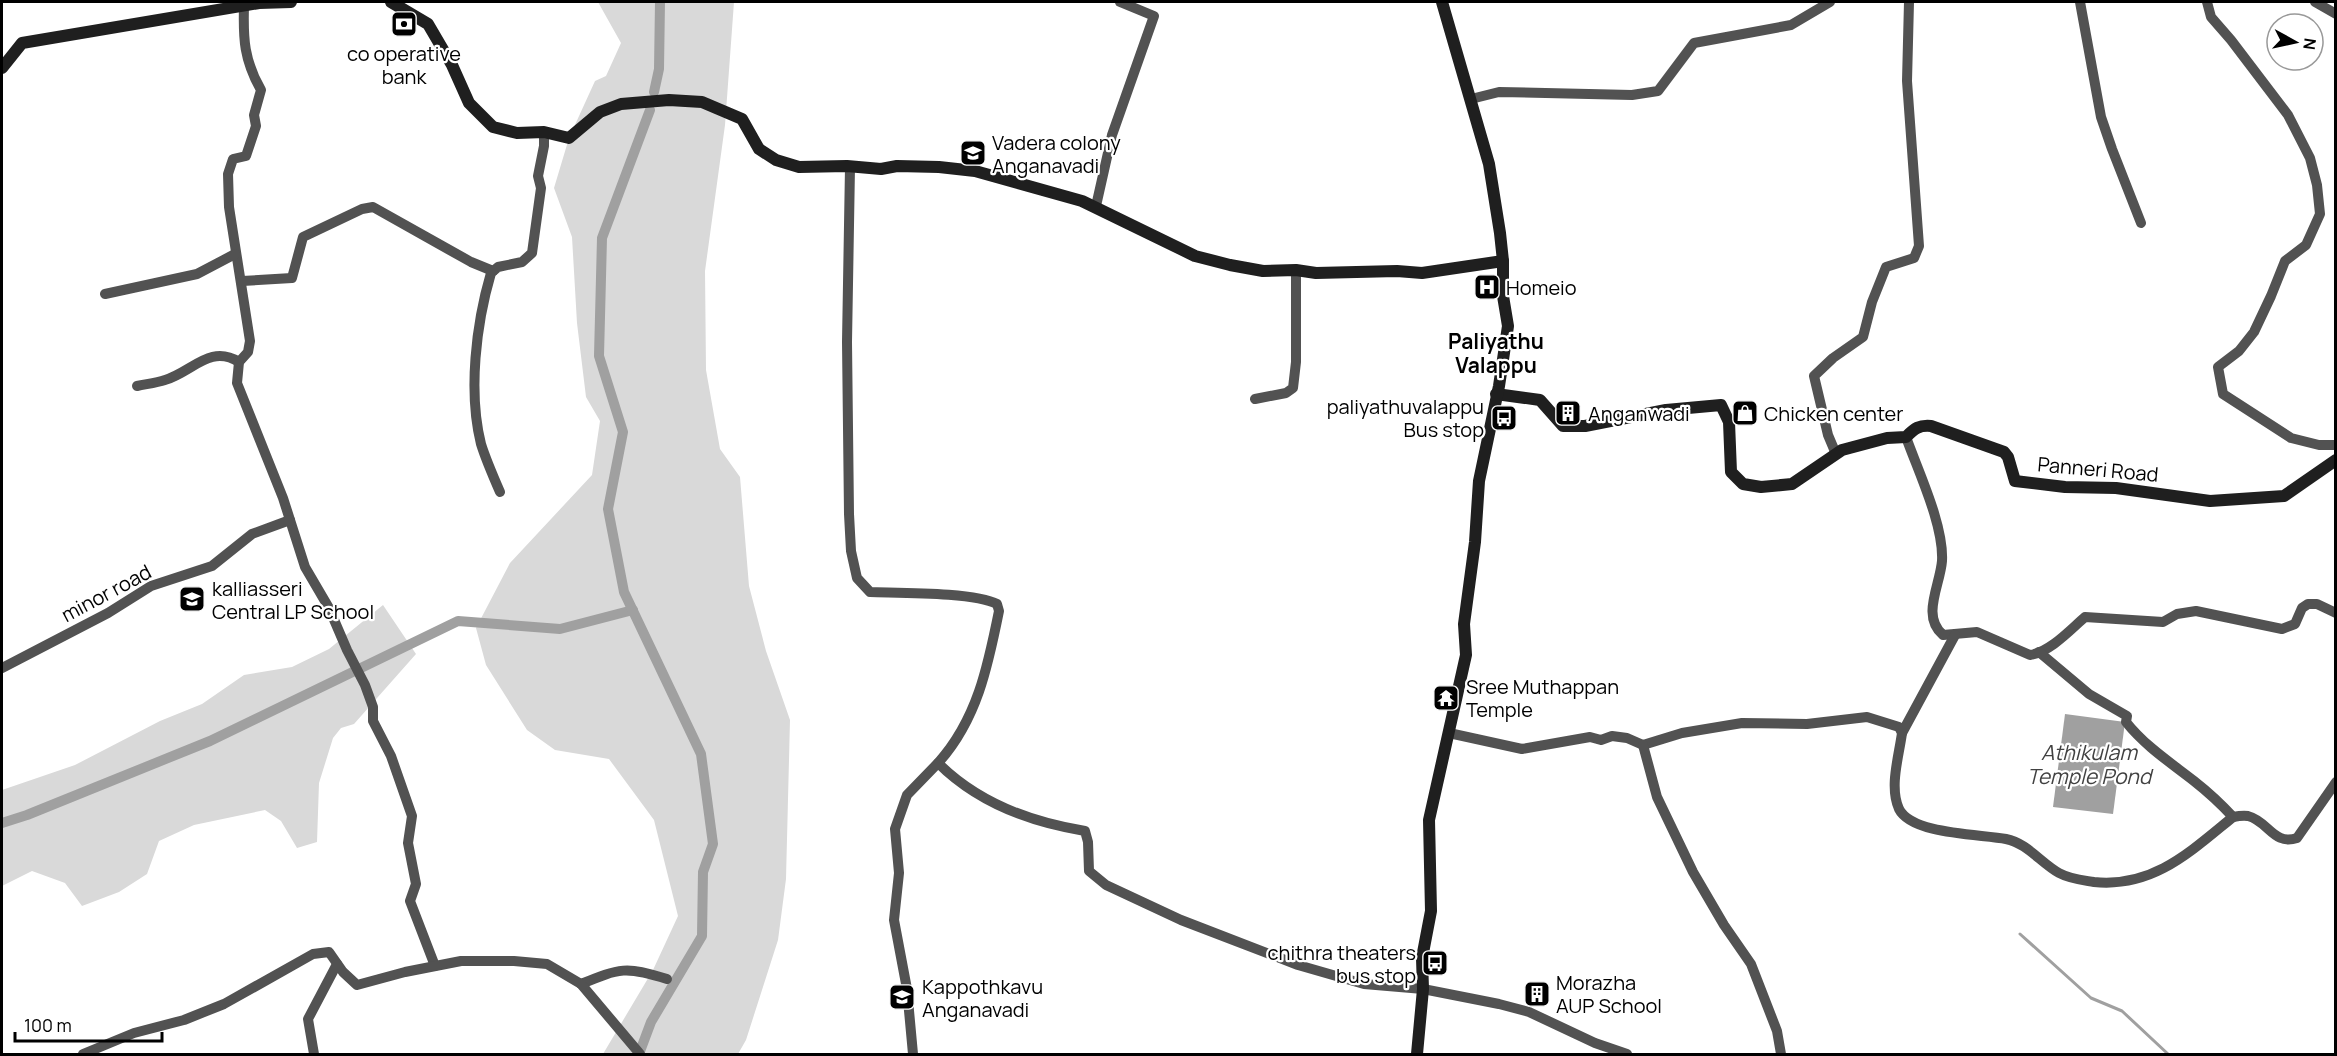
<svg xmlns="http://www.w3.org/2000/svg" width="2337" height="1056" viewBox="0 0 2337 1056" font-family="Manrope,sans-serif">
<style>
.green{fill:#d9d9d9}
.water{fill:#a0a0a0}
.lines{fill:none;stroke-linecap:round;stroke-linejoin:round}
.stream{stroke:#a0a0a0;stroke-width:3}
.canal{stroke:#a0a0a0;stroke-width:10}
.street{stroke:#525252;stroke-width:10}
.secondary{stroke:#1f1f1f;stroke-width:12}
.labels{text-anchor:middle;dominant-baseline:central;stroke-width:4.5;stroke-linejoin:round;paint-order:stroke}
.poi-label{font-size:20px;fill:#000;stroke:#fff;text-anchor:start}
.street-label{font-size:20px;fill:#000;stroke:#fff}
.neighbourhood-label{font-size:21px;font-weight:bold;fill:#000;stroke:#fff}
.water-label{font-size:21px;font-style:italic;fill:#414141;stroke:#fff}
</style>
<rect width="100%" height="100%" fill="#fff"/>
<!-- green -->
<g class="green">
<polygon points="598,2 734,2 725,125 705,271 706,370 720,449 740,477 749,586 766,651 790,720 786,879 778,940 746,1040 738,1054 603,1054 653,970 678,916 654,820 609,759 555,750 527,730 486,665 476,628 510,563 592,475 600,421 586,397 577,323 572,237 554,188 569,138 595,81 606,76 621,43"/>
<polygon points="383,605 416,654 354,724 341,728 333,738 319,783 317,842 297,848 281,821 265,810 194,825 159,841 147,874 119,892 82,906 65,883 32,871 2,886 2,790 75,765 160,721 202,704 244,675 292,667 329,649"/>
</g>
<!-- water -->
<polygon class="water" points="2065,714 2125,722 2113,814 2053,807"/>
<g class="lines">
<!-- stream -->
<polyline class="stream" points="2020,934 2091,998 2122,1011 2168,1054"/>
<!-- canal -->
<g class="canal">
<polyline points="654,92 659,69 660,2"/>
<polyline points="2,823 27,815 210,741 458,621 560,629 633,610"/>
<polyline points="639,1054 651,1022 702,936 703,872 713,844 701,754 624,592 608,509 623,432 599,356 602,238 650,110"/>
</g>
<!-- street -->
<g class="street">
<polyline points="2080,2 2101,117 2112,149 2141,223"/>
<polyline points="2207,2 2211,17 2231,40 2288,115 2310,158 2317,185 2320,214 2306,245 2285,261 2271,296 2254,332 2239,351 2218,367 2223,394 2291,438 2319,445 2336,445"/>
<polyline points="2315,2 2336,14"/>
<path d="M244 6C243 39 244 60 261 90L254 115 256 126 246 156 233 159 228 174 229 207 250 341 248 352 239 362 237 383 283 498 305 567 329 608 347 650 365 685 373 707V721L391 756 412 816 408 843 416 884 410 901 435 966"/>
<polyline points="1471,99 1499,92 1632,95 1658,91 1694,43 1791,25 1830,2"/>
<path d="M850 167 847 342 849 514 851 551 857 578 870 592C898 593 975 592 997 604L999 611C988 666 977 720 938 763 978 803 1029 822 1085 831L1088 842 1089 871 1106 885 1181 920 1298 965 1364 984 1423 989 1499 1004 1529 1012 1595 1043 1627 1054"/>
<polyline points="1096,206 1112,135 1154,16 1120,2"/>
<polyline points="242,281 292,278 303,237 362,209 373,207 471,262 493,271"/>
<polyline points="105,294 197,274 235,254"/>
<path d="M137 386C146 384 156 383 165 380 192 372 210 344 239 362"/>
<polyline points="1255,399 1286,393 1293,388 1296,362 1296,270"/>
<path d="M1906 437C1918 471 1944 525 1942 561 1940 586 1921 616 1943 635L1977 632 2030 655C2050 652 2070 630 2085 617L2163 622 2177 614 2196 611 2282 629 2295 624 2302 608 2308 604H2317L2336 613"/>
<polyline points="1836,454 1828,435 1814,376 1833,358 1863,337 1872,302 1886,267 1914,258 1919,246 1907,81 1909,2"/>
<path d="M500 492C493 476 486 460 481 444 468 392 476 324 491 273L498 267 522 262 532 253 541 188 538 176 544 146V132"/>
<path d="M2039 652 2089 694 2127 716 2126 722C2145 746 2171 763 2194 781 2208 792 2221 804 2233 817 2238 816 2243 815 2248 816 2268 821 2274 846 2297 838L2336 782"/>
<polyline points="2,668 108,613 151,586 212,566 252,534 290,520"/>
<path d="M1449 733 1522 749 1590 737 1601 740 1612 736 1627 738 1643 745 1682 733 1742 723 1807 724 1867 717 1899 727 1902 733C1899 756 1889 787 1899 809 1912 835 1982 834 2006 839 2027 843 2041 863 2059 873 2070 879 2082 880 2094 882 2153 888 2190 852 2233 817"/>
<polyline points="1902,733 1955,635"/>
<polyline points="1643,745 1657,797 1693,872 1724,925 1751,964 1777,1031 1781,1054"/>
<path d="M581 984C620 968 626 966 667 979"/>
<polyline points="83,1054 134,1033 184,1020 224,1004 313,954 329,952 343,972 357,985 405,972 461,961 514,961 547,964 581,984 640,1054"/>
<polyline points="314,1054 308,1019 337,964"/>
<polyline points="913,1054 907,989 894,920 899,873 895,829 907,795 938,763"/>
</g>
<!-- secondary -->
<g class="secondary">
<polyline points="391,2 428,24 452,65 469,103 493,127 517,133 544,132 569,138 600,112 621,104 669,100 702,102 742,119 759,149 776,160 799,167 847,166 881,169 897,166 939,167 975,171 1082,201 1195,256 1230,265 1263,271 1296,270 1316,273 1397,271 1422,273 1503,261"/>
<polyline points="2,68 22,43 259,3 291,2"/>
<path d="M1496 394 1540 400 1563 426H1585L1666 410 1721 405 1729 422 1731 472 1743 484 1761 487 1792 484 1842 450 1887 438 1906 437C1915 428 1919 425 1931 426L2004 452 2008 457 2015 481 2065 487 2116 488 2210 501 2284 496 2336 460"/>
<polyline points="1417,1054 1423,989 1422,958 1431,911 1429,820 1466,655 1464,624 1475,542 1479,481 1499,386 1508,326 1503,296 1503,261 1500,233 1489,164 1442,2"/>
</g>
</g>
<!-- icons -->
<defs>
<g id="bank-square" transform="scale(1.35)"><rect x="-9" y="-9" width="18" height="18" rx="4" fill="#000" stroke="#fff"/><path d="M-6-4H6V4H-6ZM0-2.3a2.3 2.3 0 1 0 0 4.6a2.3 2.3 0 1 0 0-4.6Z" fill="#fff"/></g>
<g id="school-square" transform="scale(1.35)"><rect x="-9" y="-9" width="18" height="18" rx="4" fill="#000" stroke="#fff"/><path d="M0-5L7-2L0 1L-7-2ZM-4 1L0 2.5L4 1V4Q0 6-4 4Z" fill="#fff"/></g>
<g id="hospital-square" transform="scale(1.35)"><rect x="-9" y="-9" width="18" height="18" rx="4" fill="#000" stroke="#fff"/><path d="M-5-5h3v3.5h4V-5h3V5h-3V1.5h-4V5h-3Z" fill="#fff"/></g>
<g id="building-square" transform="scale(1.35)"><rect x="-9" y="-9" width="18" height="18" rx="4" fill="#000" stroke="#fff"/><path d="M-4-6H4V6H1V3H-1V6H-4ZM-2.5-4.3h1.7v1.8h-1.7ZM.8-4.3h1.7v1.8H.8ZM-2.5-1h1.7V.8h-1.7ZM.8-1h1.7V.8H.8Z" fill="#fff"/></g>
<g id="shop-square" transform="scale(1.35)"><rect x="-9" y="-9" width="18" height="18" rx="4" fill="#000" stroke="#fff"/><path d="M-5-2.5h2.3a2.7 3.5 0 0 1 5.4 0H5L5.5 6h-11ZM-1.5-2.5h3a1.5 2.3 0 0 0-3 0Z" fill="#fff"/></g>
<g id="bus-square" transform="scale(1.35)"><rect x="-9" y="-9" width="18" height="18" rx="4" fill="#000" stroke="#fff"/><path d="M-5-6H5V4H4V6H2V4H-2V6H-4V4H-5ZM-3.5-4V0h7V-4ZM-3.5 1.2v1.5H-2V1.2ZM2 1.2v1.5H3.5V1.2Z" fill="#fff"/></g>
<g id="temple-square" transform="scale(1.35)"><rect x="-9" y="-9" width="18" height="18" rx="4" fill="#000" stroke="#fff"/><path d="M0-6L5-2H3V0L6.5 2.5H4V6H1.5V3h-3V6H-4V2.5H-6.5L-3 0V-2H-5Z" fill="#fff"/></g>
</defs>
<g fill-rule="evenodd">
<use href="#bank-square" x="404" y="24"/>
<use href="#school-square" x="973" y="153"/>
<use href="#hospital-square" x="1487" y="287"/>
<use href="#building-square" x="1568" y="413"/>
<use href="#shop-square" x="1745" y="413"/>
<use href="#bus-square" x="1504" y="418"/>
<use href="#school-square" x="192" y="599"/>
<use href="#temple-square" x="1446" y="698"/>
<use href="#bus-square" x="1435" y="963"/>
<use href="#building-square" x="1537" y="994"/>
<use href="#school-square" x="902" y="997"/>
</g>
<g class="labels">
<!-- poi labels -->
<g class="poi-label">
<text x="404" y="53" text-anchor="middle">co operative<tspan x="404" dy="23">bank</tspan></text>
<text x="992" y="142">Vadera colony<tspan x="992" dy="23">Anganavadi</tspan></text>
<text x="1506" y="287">Homeio</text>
<text x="1484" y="406" text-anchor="end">paliyathuvalappu<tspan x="1484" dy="23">Bus stop</tspan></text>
<text x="1588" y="413">Anganwadi</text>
<text x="1764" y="413">Chicken center</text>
<text x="212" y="588">kalliasseri<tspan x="212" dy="23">Central LP School</tspan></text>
<text x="1466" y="686">Sree Muthappan<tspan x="1466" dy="23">Temple</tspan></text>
<text x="1416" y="952" text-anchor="end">chithra theaters<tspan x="1416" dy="23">bus stop</tspan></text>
<text x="1556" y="982">Morazha<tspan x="1556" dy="23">AUP School</tspan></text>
<text x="922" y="986">Kappothkavu<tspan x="922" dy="23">Anganavadi</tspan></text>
</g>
<!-- street labels -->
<g class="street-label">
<text transform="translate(2098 469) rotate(5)">Panneri Road</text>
<text transform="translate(106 593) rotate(-28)">minor road</text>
</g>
<!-- neighbourhood labels -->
<g class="neighbourhood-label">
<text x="1496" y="341">Paliyathu<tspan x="1496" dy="24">Valappu</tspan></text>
</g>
<!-- water labels -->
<g class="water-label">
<text x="2089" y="752">Athikulam<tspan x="2089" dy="24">Temple Pond</tspan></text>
</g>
</g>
<!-- border -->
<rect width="2337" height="1056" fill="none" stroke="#000000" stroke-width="6"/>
<!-- north arrow -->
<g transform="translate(2295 42) rotate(98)"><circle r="28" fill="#ffffff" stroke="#999999" stroke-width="1.5"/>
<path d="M0-4.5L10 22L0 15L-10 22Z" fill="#000000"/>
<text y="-9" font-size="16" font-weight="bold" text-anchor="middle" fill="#000000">N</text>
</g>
<!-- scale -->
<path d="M15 1032v9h147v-9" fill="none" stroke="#000000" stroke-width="3"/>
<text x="24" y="1032" font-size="18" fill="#000000" stroke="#ffffff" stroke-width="4.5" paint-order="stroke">100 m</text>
</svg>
